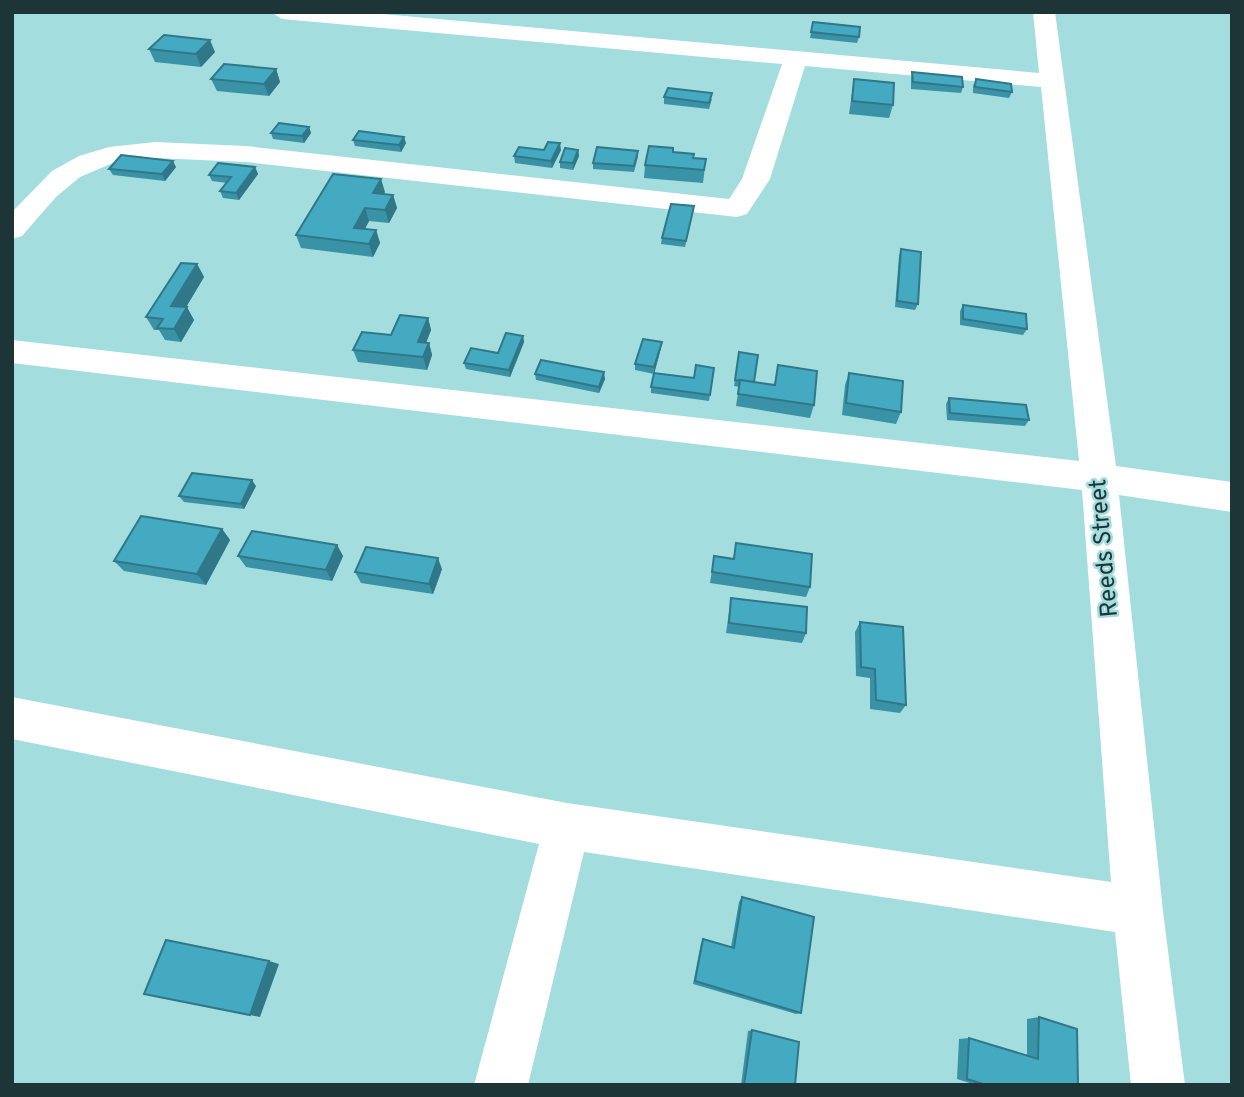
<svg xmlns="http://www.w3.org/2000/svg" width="1244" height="1097" viewBox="0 0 1244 1097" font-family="Overpass,sans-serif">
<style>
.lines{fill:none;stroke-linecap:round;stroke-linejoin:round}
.minor{fill:#fff;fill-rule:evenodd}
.wall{fill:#3a92a7}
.shaded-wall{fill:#307788}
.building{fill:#44aac2;stroke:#307788;stroke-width:2}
.labels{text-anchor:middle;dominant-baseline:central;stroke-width:5;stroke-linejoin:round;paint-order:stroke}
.street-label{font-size:24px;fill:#1d3536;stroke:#a3ddde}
</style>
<rect width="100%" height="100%" fill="#a3ddde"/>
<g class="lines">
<!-- minor -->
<polygon class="minor" points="271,12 360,12 1039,73 1033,12 1055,12 1116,466 1232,482 1232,512 1119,495 1163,911 1185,1085 1131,1085 1115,932 584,852 528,1085 474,1085 539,844 12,739 12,697 567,803 1111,882 1082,490 12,363 12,340 1079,461 1041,87 805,66 770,179 747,214 737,217 246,162 155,158 113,163 80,177 56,197 22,236 12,239 12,212 52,171 79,156 109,147 155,142 246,146 729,199 742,179 782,64 282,19"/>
</g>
<!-- wall -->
<g class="wall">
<polygon points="813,22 859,37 857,43 810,38"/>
<polygon points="149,49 215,52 201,67 155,62"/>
<polygon points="276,69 280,82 269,96 217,91 211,79"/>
<polygon points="912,72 963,87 961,93 911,89 911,79"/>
<polygon points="854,79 893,105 889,118 849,114"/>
<polygon points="976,79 1012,92 1009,98 973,93 973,86"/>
<polygon points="664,97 712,99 709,109 664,104"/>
<polygon points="309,127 311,133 304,143 273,139 271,133"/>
<polygon points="353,140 406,143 401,152 355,146"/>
<polygon points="544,150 561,150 552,168 515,163 514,156"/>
<polygon points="578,150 579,156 573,170 560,168 560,162"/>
<polygon points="638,151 638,157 634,172 593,169 593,163"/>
<polygon points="673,152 693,158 706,159 703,183 644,178 645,165"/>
<polygon points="176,167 165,181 113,175 109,169"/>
<polygon points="255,167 258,174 239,200 223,198 220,191 227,183 212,181 209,175"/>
<polygon points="385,192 384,194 393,195 397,208 389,223 369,221 365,229 376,230 380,243 373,257 301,248 296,235"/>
<polygon points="694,206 685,247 661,244 662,238"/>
<polygon points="901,249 918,304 915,310 895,307 899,256"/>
<polygon points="197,264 204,277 186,307 194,320 181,342 165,340 159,330 154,330 146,317"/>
<polygon points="963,305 1027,329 1023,335 960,325 960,311"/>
<polygon points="428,318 431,330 426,342 429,343 432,355 427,370 358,362 353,350 391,335"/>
<polygon points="523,336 524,342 510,377 466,369 464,363 498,353"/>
<polygon points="661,348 654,374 635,370 635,364"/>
<polygon points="739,352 754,382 774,385 778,365 814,405 810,418 736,406 739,387 734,386"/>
<polygon points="714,368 709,401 651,393 651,387 694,378"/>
<polygon points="849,373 901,412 896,424 842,415 845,385"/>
<polygon points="535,374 605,379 599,393 536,380"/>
<polygon points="949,398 1029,420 1025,426 947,420 946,404"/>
<polygon points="256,486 244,509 184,502 179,496"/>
<polygon points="222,529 230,540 206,585 124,571 114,561"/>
<polygon points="736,543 810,587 806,597 710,583 714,556 733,559"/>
<polygon points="337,545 343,556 332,581 246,567 238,556"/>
<polygon points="442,569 433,594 361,583 355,572"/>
<polygon points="731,598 806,633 802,643 726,633"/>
<polygon points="860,622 906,705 900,713 870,709 870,678 856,676 855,632"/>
<polygon points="742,897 801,1013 796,1014 693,984 701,943 703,939 731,947 739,902"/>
<polygon points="1039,1017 1078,1085 976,1085 957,1079 959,1039 969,1038 1027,1055 1027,1019"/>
<polygon points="752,1030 795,1085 741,1085 748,1031"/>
</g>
<!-- shaded-wall -->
<g class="shaded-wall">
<polygon points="210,40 215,52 201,67 196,54"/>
<polygon points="276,69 280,82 269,96 264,84"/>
<polygon points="309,127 311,133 304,143 302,136"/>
<polygon points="404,137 406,143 401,152 399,145"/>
<polygon points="560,143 561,150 552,168 551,161"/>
<polygon points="578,150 579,156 573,170 573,163"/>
<polygon points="173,161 176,167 165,181 162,174"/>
<polygon points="255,167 258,174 239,200 236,193"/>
<polygon points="381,179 385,192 377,206 373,193"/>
<polygon points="393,195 397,208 389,223 385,210"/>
<polygon points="365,208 369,221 358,241 354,228"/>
<polygon points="376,230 380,243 373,257 369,244"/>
<polygon points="197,264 204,277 179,319 171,306"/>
<polygon points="187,307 194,320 181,342 174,329"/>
<polygon points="428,318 431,330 422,354 418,342"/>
<polygon points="523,336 524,342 510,377 509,370"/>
<polygon points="662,342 661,348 654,374 654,367"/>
<polygon points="429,343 432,355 427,370 423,357"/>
<polygon points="604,372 605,379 599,393 599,387"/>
<polygon points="252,480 256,486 244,509 241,504"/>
<polygon points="222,529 230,540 206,585 197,574"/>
<polygon points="337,545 343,556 332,581 326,570"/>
<polygon points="438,558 442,569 433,594 429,584"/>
<polygon points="269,961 279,964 260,1017 250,1015"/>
</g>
<!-- building -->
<g class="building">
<polygon points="813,22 860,27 859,37 811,32"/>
<polygon points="164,35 210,40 196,54 149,49"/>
<polygon points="224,64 276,69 264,84 211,79"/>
<polygon points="912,72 962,77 963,87 913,82"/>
<polygon points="854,79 894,83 893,105 852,101"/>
<polygon points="976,79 1011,84 1012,92 975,87"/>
<polygon points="668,88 712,93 709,103 664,97"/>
<polygon points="279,123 309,127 302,136 271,133"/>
<polygon points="359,131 404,137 399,145 353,140"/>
<polygon points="548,142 560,143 551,161 514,156 519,147 544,150"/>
<polygon points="649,146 673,148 673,152 694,154 693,158 706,159 704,170 645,165"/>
<polygon points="597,147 638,151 634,166 593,163"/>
<polygon points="565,148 578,150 573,163 560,162"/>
<polygon points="121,155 173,161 162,174 109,169"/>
<polygon points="218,163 255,167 236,193 220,191 231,177 209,175"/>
<polygon points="333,174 381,179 373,193 393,195 385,210 365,208 354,228 376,230 369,244 296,235"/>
<polygon points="671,204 694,206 686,241 662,238"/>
<polygon points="901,249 921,252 918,304 897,301"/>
<polygon points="181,263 197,264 171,306 187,307 174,329 157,328 163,319 146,317"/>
<polygon points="963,305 1026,314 1027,329 963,319"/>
<polygon points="400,315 428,318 418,342 429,343 423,357 353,350 362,332 391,335"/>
<polygon points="506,333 523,336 509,370 464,363 471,348 498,353"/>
<polygon points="643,339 662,342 654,367 635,364"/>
<polygon points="739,352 758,355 754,382 735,380"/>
<polygon points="541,360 604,372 599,387 535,374"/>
<polygon points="696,365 714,368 710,395 651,387 654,373 694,378"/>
<polygon points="778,365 817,371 814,405 738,394 740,380 775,385"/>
<polygon points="849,373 903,381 901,412 846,403"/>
<polygon points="949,398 1026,405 1029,420 950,413"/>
<polygon points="192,473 252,480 241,504 179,496"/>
<polygon points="141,516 222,529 197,574 114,561"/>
<polygon points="252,531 337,545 326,570 238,556"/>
<polygon points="736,543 812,554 810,587 712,572 714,556 734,559"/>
<polygon points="366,547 438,558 429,584 355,572"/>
<polygon points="731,598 807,607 806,633 729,623"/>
<polygon points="860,622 903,627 906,705 876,700 875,669 861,667"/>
<polygon points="742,897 814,917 801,1013 695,981 703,939 734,948"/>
<polygon points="166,940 269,961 250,1015 144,994"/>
<polygon points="1039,1017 1077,1029 1078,1085 986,1085 967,1079 969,1038 1038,1059"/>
<polygon points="752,1030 799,1042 795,1085 744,1085"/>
</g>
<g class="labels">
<!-- street labels -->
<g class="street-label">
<text transform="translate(1105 548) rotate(-95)">Reeds Street</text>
</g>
</g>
<!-- border -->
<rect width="1244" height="1097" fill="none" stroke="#1d3536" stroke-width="28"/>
</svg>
